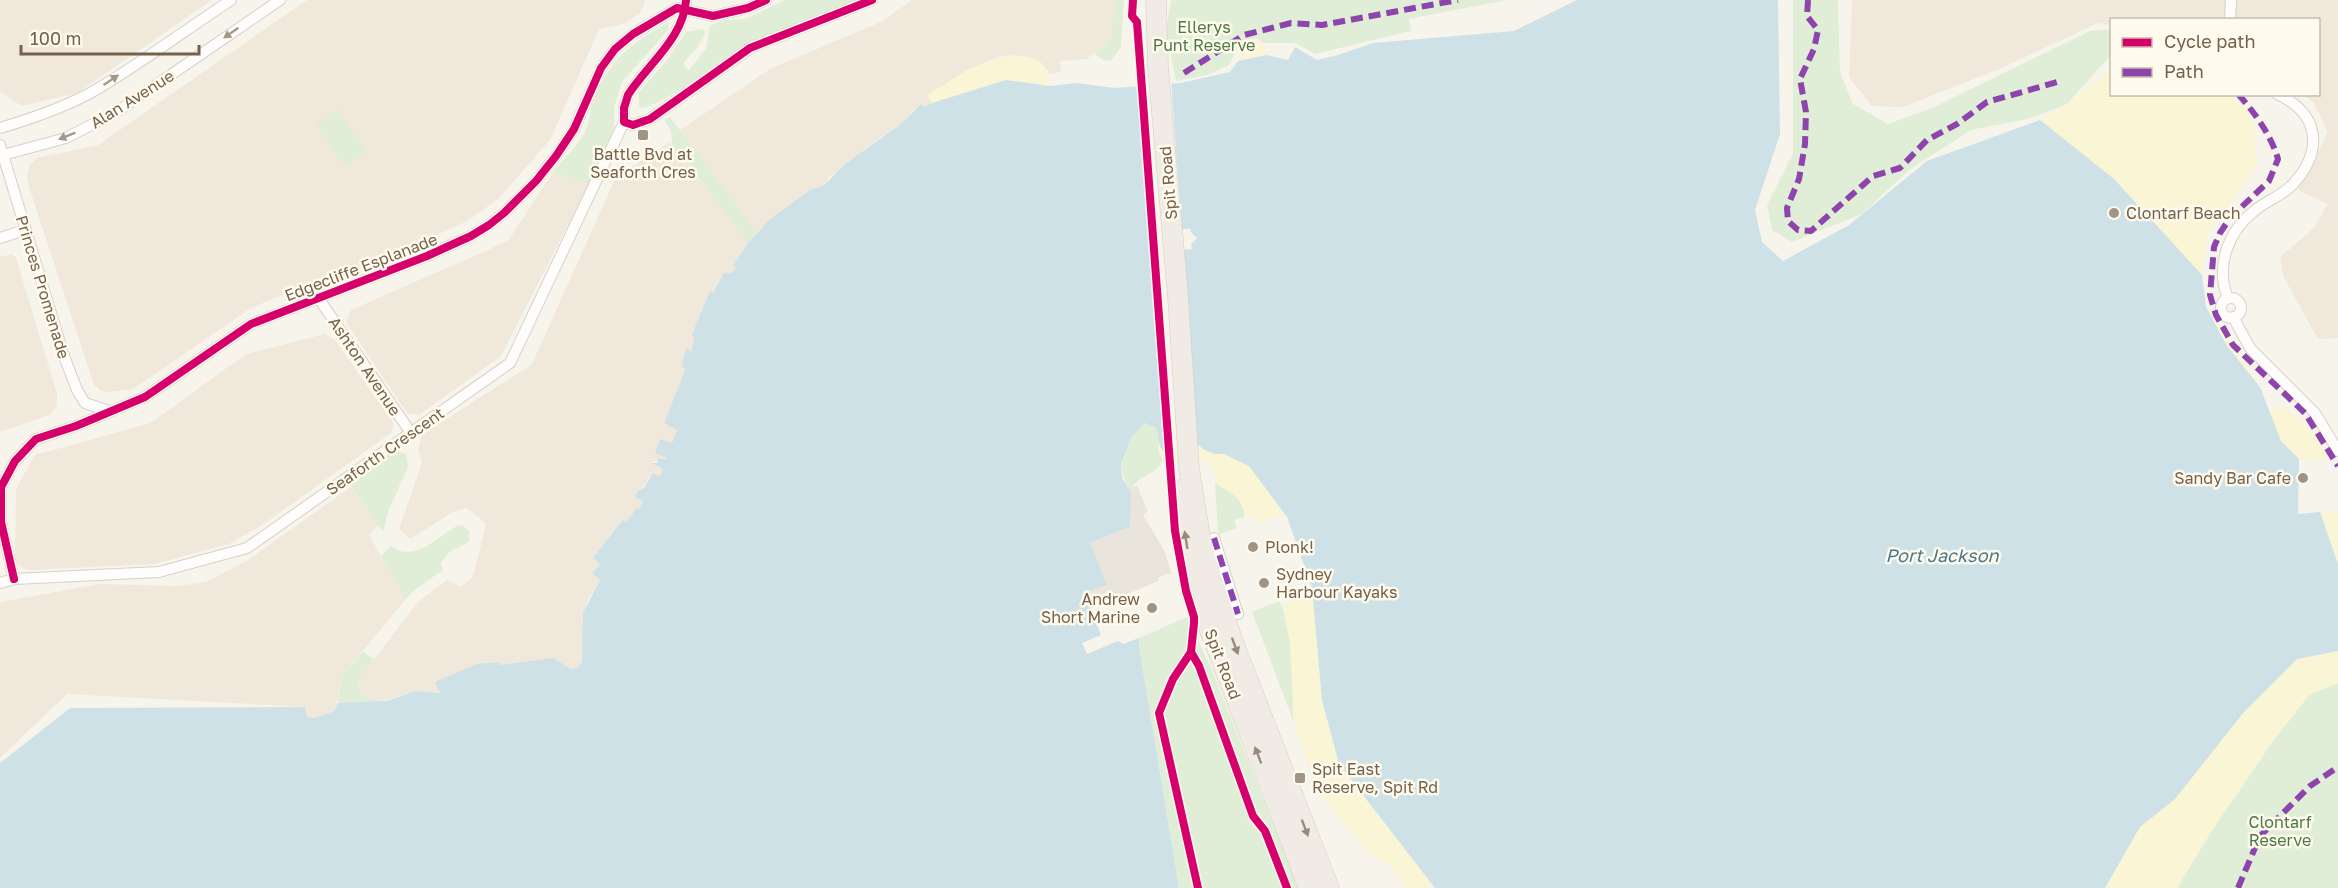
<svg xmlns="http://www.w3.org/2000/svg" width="2338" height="888" viewBox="0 0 2338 888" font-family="'Golos Text',sans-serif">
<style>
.residential{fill:#f0e8da}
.industrial{fill:#eae5dc}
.green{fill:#e1eed7}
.sand{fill:#f9f5d5}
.water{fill:#cee1e7}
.pier{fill:#f7f4ec}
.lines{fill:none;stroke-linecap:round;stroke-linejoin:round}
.street-casing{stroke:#d6d1ca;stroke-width:12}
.highway-casing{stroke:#d5cfc6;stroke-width:21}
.street{stroke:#fefdfc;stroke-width:10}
.highway{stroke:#f1ebe5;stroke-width:20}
.quiet{stroke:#8e44ad;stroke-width:6;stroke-dasharray:12 6;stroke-linecap:butt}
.cycleway-casing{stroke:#fefaed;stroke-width:11}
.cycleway{stroke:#d6006c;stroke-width:8}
.oneway{fill:#a5988a}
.oneway2{fill:#9a8a7a}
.poi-dot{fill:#a29484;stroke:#fefaed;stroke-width:2}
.labels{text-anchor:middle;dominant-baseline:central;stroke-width:5;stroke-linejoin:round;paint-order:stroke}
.park-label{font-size:16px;fill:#4c7a44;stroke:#fefaed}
.street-label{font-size:16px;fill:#75614c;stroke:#fefaed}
.poi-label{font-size:16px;fill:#75614c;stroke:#fefaed;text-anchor:start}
.water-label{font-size:18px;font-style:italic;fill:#4a788e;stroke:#fefaed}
</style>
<rect width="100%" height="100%" fill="#f7f4ec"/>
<!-- residential -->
<g class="residential">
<polygon points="0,0 212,0 77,93 22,106 0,92"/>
<polygon points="307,0 645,0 641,12 623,24 599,29 550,140 499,198 469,220 405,250 267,301 248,310 133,389 110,392 101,391 94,385 29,187 27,176 29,166 37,158 98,145"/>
<polygon points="912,0 1117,0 1113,16 1110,39 1087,59 1060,61 1061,72 1048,74 1048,70 1001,56 969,69 928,95 932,103 925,108 923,104 914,109 906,121 866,147 859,155 829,177 827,184 822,187 810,190 770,219 757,232 680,130 770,69 883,21"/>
<polygon points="1852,0 2338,0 2338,338 2318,339 2284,278 2280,257 2314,228 2328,204 2298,190 2328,133 2314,103 2304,95 2318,94 2318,20 2112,20 2111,25 2098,23 1999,69 1903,107 1872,106 1849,77"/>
<polygon points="670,142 748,243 734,266 736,268 712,293 710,291 692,334 694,339 691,352 687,349 685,370 664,423 677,429 672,444 655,453 666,458 665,461 651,462 664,468 660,476 653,473 635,497 643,502 639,510 637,509 626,522 621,520 593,558 600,565 592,573 600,580 587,602 581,665 578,668 571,669 476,664 436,682 441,693 415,691 377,703 377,700 361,695 358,680 418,602 447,580 461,587 473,577 486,525 480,518 466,508 453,512 410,539 399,529 422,463 418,449 423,434 532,364 616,177"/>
<polygon points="553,172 589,184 501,356 419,415 407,413 346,322 351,310 508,241"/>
<polygon points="12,254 16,258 57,394 57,406 49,415 0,432 0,257"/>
<polygon points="325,334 335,340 394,424 391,433 265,523 229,544 154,564 30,570 20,567 15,560 16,489 35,455 151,423 246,354"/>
<polygon points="351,487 378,525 369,535 406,599 341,677 336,711 314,718 307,718 305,707 67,694 0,758 0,602 100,584 178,586 206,582 248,560"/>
</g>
<!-- industrial -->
<polygon class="industrial" points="1137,486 1148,512 1143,515 1164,550 1172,574 1166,574 1158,578 1159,581 1120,597 1118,595 1104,601 1101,593 1086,599 1084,592 1098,586 1090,543 1130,527 1129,492 1132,487"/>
<!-- green -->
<g class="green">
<path d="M785 0H859C819 16 774 30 736 51 705 69 677 98 642 108L639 106V92L668 59 686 32 703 29 705 34 698 47 684 62V67L689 70 706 48 710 26 723 20 745 19Z"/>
<polygon points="1117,0 1124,0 1121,47 1112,60 1105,61 1094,54 1110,39 1113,16"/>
<polygon points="1171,0 1507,0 1409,19 1411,31 1315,54 1295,43 1263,43 1257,38 1240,42 1229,65 1207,75 1176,81 1166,30"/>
<polygon points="1793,0 1838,0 1840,72 1853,104 1888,124 1934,107 2090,31 2111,29 2111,55 2067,104 2032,118 1971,130 1909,170 1862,214 1792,242 1772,230 1767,205 1793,153"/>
<path d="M668 22 669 29 622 82 614 107V129L589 184 553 172C563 159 578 146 585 132 589 124 589 114 592 105 608 60 629 45 668 22Z"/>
<polygon points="338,109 367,152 345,167 316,124"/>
<polygon points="670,117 757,232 748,243 672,144 671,131 664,120"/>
<path d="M1145 423 1156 428 1160 437 1158 450 1163 460C1155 477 1139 473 1129 492 1116 465 1121 442 1145 423Z"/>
<polygon points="395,450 406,454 408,467 388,512 383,532 349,483"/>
<path d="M1215 483C1231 493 1243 497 1245 517L1234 520 1237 528 1218 535Z"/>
<path d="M462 525 469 531V542L449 552 441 563 443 570 413 591 406 599 381 556 391 546C414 563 436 538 457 526Z"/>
<path d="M1279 601C1294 624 1292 693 1294 723L1252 612Z"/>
<polygon points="1187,617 1212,670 1298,888 1179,888 1139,645 1139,638"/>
<polygon points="363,652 374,659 358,680 361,695 377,700 377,703 338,703 341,677"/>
<polygon points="2338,683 2338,888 2177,888 2211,832 2273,741 2309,695"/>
</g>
<!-- sand -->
<g class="sand">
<polygon points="1257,38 1263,43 1267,55 1238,61 1239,42"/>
<path d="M1010 55C1037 57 1046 58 1050 86L1006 80 932 103 927 95 969 69Z"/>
<path d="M2111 69 2112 94H2228C2258 109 2256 140 2257 168L2207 233 2202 275 2206 307 2260 387 1927 161 2040 120 2067 104Z"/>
<path d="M2282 407C2305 420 2317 437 2329 459H2299L2281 441 2270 413Z"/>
<path d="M1159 444 1164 452 1198 444C1209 453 1213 451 1224 454 1253 462 1271 490 1285 514L1255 523 1251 515 1245 517C1243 497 1231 493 1215 483V474L1208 461 1200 458 1164 464 1158 450Z"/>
<polygon points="2338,512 2338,564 2320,513"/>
<polygon points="1312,588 1322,700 1339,764 1431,884 1428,888 1406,888 1390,865 1369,853 1319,793 1294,723 1290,644 1283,607"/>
<polygon points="2338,651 2338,683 2309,695 2273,741 2211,832 2177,888 2105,888 2140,827 2175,799 2244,712 2297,659"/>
</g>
<!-- water -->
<path class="water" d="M1577 0H1778L1780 134 1755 210 1762 242 1783 261 1849 225 1927 161 2040 120 2114 179 2202 275 2206 307 2227 346 2260 387 2281 441 2299 459 2298 514 2320 512 2338 564V651L2297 659 2244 712 2175 799 2140 827 2105 888H1435L1339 764 1322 700 1312 588 1287 517 1249 466 1224 454H1215L1205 450 1198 445 1164 452C1158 447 1159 436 1156 428L1145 423 1132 436 1121 463 1122 478 1131 492 1130 527 1090 543 1107 585 1084 592 1101 635 1082 643 1087 654 1118 641 1123 644 1139 638V646L1179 888H0V763L70 708 305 707 307 717 314 718 335 711 338 703 387 701 415 691 440 693 435 682 476 664 499 662 500 665 553 658 571 669 578 668 582 661 583 613 600 580 592 573 600 565 593 558 622 520 626 522 637 508 639 509 643 502 635 497 637 492 644 488 653 473 660 476 663 469 651 463H657L659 458 665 460 666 458 655 453 660 439 672 443 677 430 664 423 685 370 682 366 686 348 691 352 694 339 692 334 710 291 713 293 724 273H731L736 268 733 266 748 243 770 219 810 190 825 185C845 160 876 143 902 123 910 117 914 109 922 104L925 107 932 103 1006 80 1050 86 1077 83 1114 88 1181 83 1230 72 1238 61 1267 55 1288 60 1295 47 1317 60 1338 55 1373 43 1514 31Z"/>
<!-- pier -->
<polygon class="pier" points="1171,81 1182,229 1190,229 1191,232 1197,238 1191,244 1192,249 1183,250 1197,448 1167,453 1137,83"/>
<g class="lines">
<!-- street casing -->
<g class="street-casing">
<g id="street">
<polyline points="2230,20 2231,0"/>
<polyline points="624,122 633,125 650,119 750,48 872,0"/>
<path d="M0 128C34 118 69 106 99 88 144 61 187 29 231 0"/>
<polyline points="0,145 64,356 77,390 85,403 109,411"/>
<polyline points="3,155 66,138 118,111 280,0"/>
<polyline points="0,238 25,230"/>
<path d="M2228 298C2215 267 2228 232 2253 212 2265 201 2283 196 2294 183 2324 149 2319 113 2277 94"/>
<circle cx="2231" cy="308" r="10"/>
<polyline points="319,299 411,433"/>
<polyline points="2233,317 2250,348 2315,413 2338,451"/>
<polyline points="1214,538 1238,614"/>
<polyline points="14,579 1,522 1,487 15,461 36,439 76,426 145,397 251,324 427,256 471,236 489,225 504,213 536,181 556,156 574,129 601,68 615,49 633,34 677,8 713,16 748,8 766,0"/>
<path d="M0 583 14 579 159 572 247 548 510 363 624 122V108L628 95C647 65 684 38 686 0"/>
</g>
</g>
<!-- highway casing -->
<g class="highway-casing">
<g id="highway">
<polyline points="1156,0 1158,66 1178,298 1189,468 1200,536 1207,567 1236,650 1329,888"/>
<polyline points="1180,490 1185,535 1197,597 1309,888"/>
</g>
</g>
<!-- street -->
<use href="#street" class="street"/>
<!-- highway -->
<use href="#highway" class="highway"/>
<!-- quiet -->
<g class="quiet">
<polyline points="1808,0 1807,16 1818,30 1814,49 1800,79 1806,112 1805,144 1799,179 1787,208 1788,221 1798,230 1811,231 1873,176 1900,168 1927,140 1957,124 1987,102 2061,81"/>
<polyline points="1184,73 1244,35 1291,23 1322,25 1458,0"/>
<path d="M2238 94C2255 113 2271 135 2278 159L2269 181 2230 218 2220 233 2214 247 2210 295 2216 315 2233 345 2305 413 2338 466"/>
<polyline points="1214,538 1238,614"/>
<polyline points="2238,888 2260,836 2310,786 2338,767"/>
</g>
<!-- cycleway casing -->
<g class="cycleway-casing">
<g id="cycleway">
<path d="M686 0C684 38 647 65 628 95L624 108V122L633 125 650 119 750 48 872 0"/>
<polyline points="1133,0 1132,16 1137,22 1175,531 1186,591 1194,617 1194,623 1191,652 1173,679 1159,713 1198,888"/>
<polyline points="14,579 1,522 1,487 15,461 36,439 76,426 145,397 251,324 427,256 471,236 489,225 504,213 536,181 556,156 574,129 601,68 615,49 633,34 677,8 713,16 748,8 766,0"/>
<polyline points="1191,652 1199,666 1253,816 1265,831 1287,888"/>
</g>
</g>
<!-- cycleway -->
<use href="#cycleway" class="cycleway"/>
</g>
<!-- one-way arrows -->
<defs><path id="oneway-solid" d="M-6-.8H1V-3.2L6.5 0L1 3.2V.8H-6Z" transform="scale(1.5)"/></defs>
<g class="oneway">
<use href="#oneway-solid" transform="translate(231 33) rotate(145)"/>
<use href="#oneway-solid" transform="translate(111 80) rotate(-34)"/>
<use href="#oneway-solid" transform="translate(67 136) rotate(158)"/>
</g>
<g class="oneway2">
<use href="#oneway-solid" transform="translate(1186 540) rotate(-99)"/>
<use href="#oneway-solid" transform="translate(1235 646) rotate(70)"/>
<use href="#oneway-solid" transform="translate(1258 755) rotate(-111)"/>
<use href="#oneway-solid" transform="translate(1305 828) rotate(69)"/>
</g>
<!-- markers -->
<g class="poi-dot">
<rect x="637" y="129" width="12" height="12" rx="3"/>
<circle cx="2114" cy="213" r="6"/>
<circle cx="2303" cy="478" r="6"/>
<circle cx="1253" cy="547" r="6"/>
<circle cx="1264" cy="583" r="6"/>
<circle cx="1152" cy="608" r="6"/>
<rect x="1294" y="772" width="12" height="12" rx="3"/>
</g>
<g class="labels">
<!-- park labels -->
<g class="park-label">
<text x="1204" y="27">Ellerys<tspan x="1204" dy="18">Punt Reserve</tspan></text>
<text x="2280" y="822">Clontarf<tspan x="2280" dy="18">Reserve</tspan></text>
</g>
<!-- street labels -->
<g class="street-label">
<text transform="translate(132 99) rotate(-32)">Alan Avenue</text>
<text transform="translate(1168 183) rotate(-95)">Spit Road</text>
<text transform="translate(361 267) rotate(-21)">Edgecliffe Esplanade</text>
<text transform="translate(43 287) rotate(73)">Princes Promenade</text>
<text transform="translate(365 366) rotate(56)">Ashton Avenue</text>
<text transform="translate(385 451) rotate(-35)">Seaforth Crescent</text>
<text transform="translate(1223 664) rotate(69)">Spit Road</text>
</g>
<!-- poi labels -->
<g class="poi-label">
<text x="643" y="154" text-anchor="middle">Battle Bvd at<tspan x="643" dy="18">Seaforth Cres</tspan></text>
<text x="2126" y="213">Clontarf Beach</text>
<text x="2291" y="478" text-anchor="end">Sandy Bar Cafe</text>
<text x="1265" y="547">Plonk!</text>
<text x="1276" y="574">Sydney<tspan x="1276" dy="18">Harbour Kayaks</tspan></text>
<text x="1140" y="599" text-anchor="end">Andrew<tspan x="1140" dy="18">Short Marine</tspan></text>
<text x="1312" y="769">Spit East<tspan x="1312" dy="18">Reserve, Spit Rd</tspan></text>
</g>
<!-- water labels -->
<g class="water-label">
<text x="1942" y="555">Port Jackson</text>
</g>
</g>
<!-- legend -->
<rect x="2110" y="18" width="210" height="78" fill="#fefaed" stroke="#c7bdad" stroke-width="1.5"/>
<rect x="2122" y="38" width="30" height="9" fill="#d6006c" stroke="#c7bdad" stroke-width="1.5"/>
<text x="2164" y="48" font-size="18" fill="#75614c">Cycle path</text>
<rect x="2122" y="68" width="30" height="9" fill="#8e44ad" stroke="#c7bdad" stroke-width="1.5"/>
<text x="2164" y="78" font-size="18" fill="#75614c">Path</text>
<!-- scale -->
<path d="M21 45v9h178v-9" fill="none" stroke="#75614c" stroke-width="3"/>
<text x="30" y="45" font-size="18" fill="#75614c" stroke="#fefaed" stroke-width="4.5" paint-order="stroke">100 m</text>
</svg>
